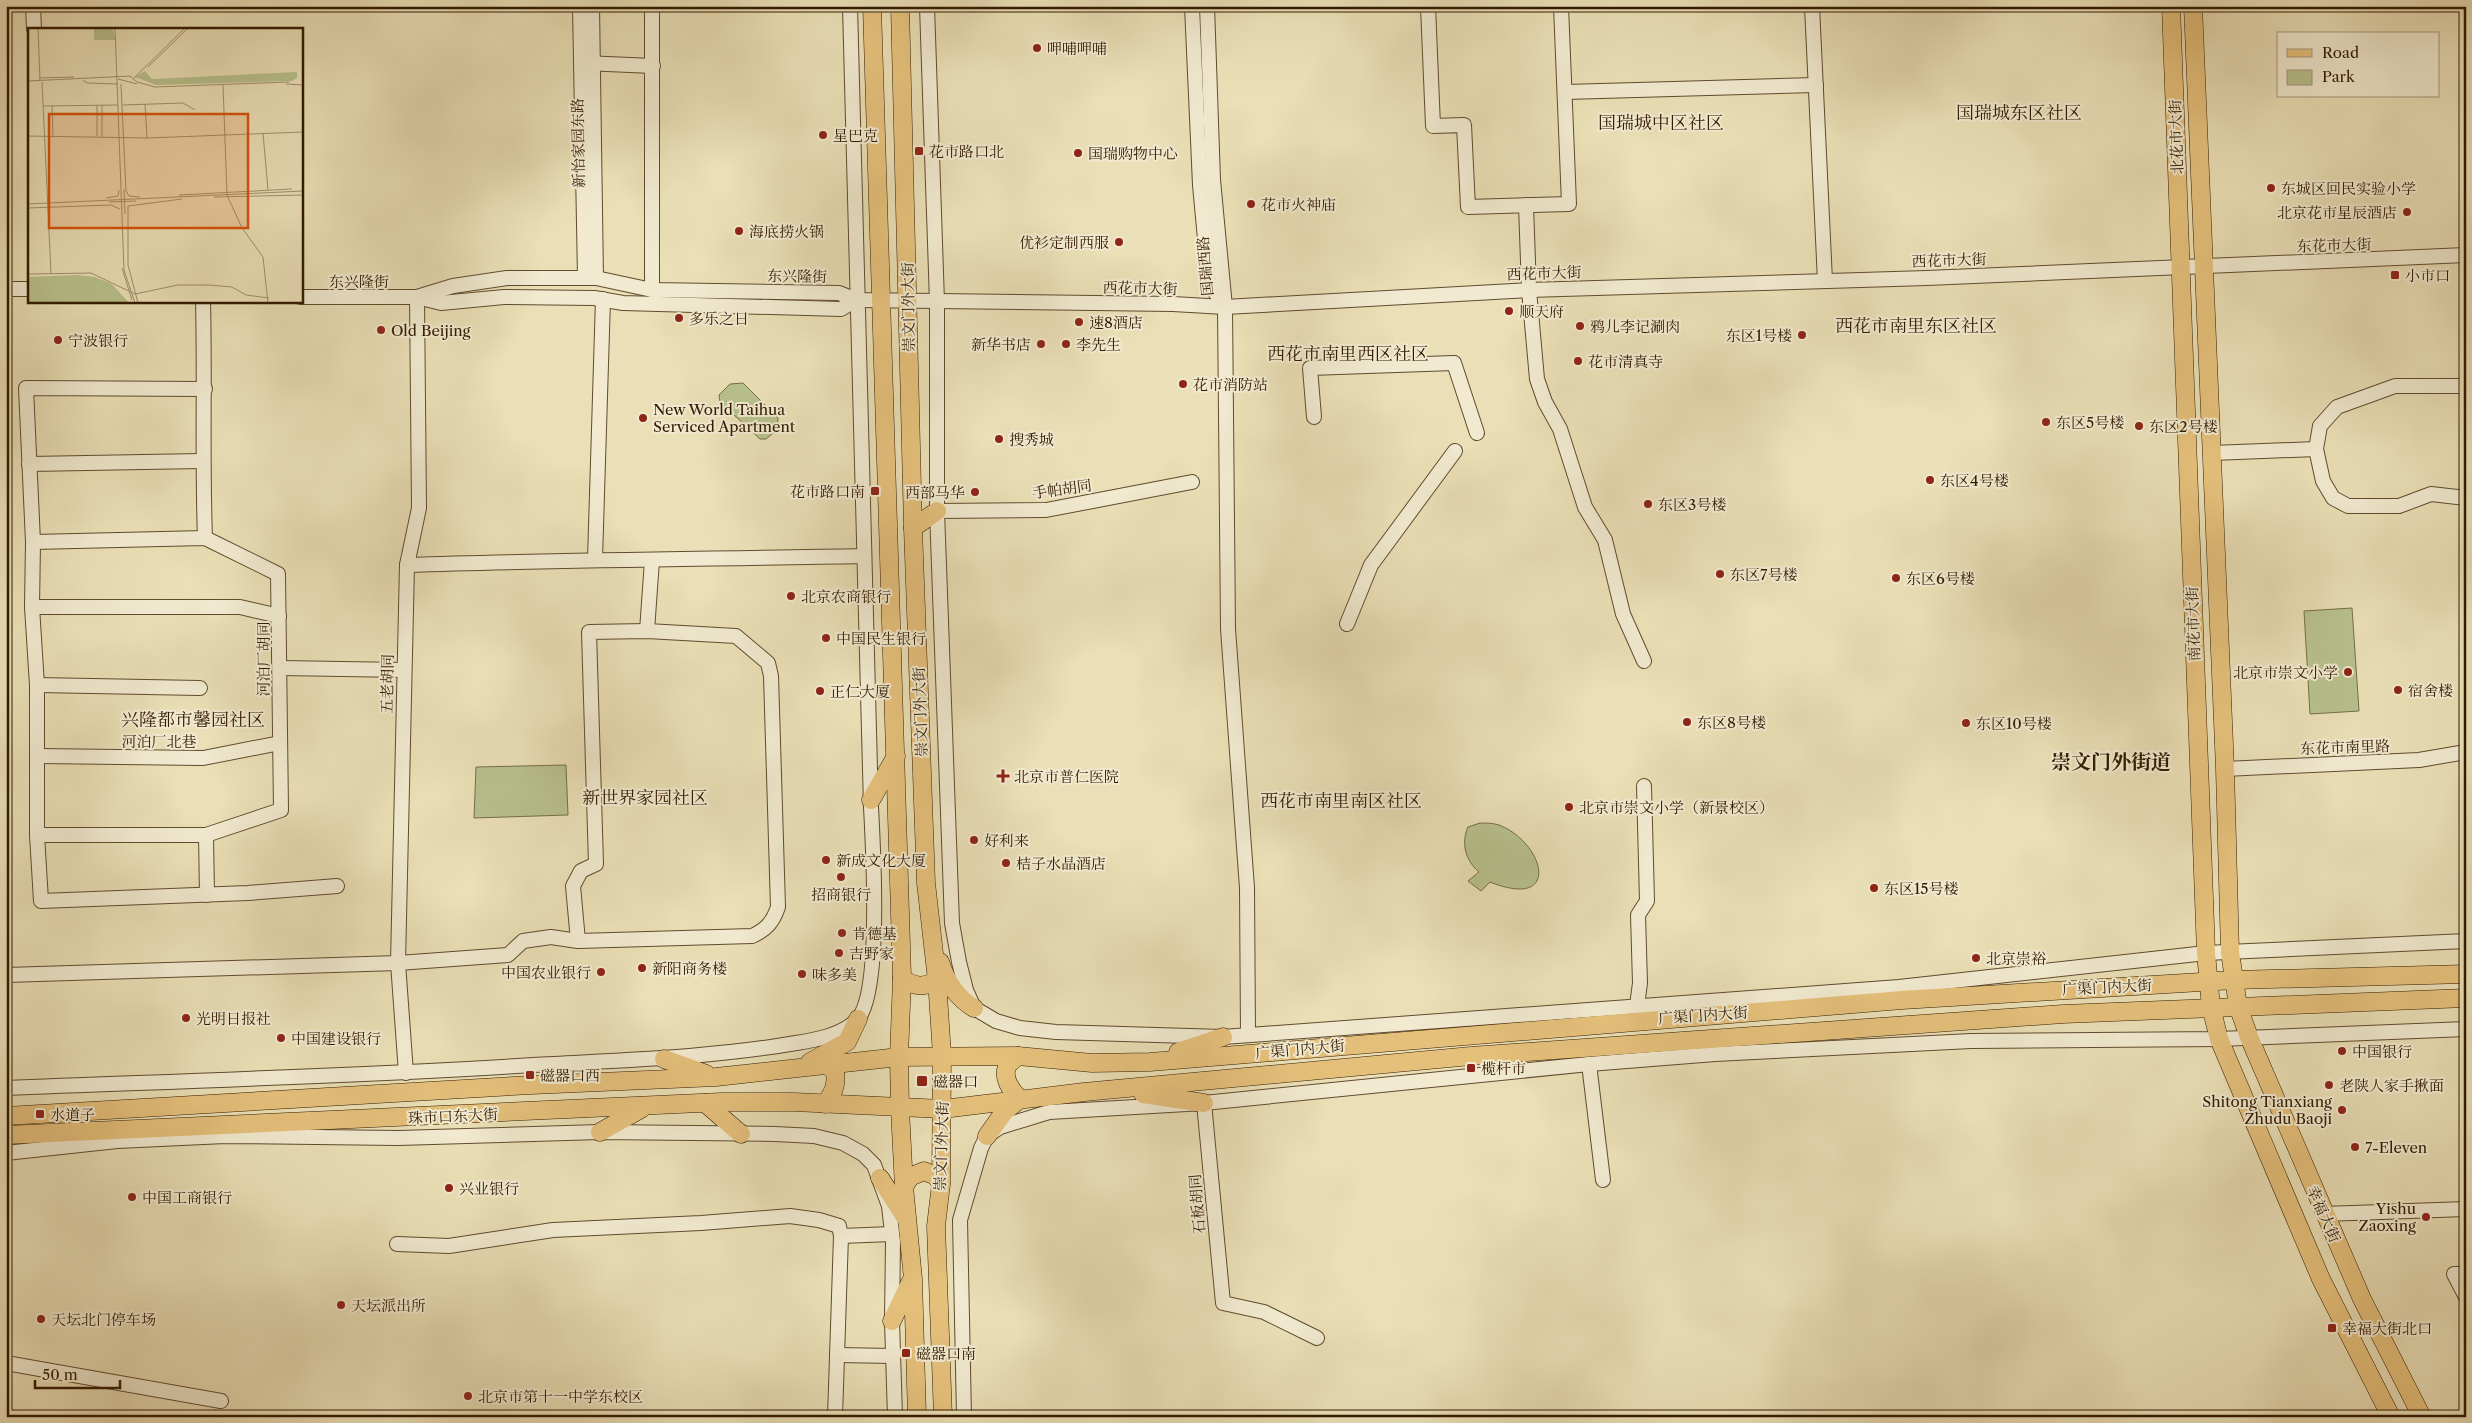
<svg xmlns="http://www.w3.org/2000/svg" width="2472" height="1423" viewBox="0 0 2472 1423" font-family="'Libre Caslon Text','Noto Serif SC',serif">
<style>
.green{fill:#b8c18d;stroke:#756e46}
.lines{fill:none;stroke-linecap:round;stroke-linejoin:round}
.minor-casing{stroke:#604b2e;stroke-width:16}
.major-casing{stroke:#321a00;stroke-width:19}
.minor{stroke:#f1ead0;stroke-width:14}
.major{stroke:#e5c07b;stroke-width:18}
.poi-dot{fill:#8f2418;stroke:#f1ead0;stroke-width:2}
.labels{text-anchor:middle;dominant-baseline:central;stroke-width:4;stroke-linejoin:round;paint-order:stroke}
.poi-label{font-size:15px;fill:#321a00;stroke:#f1ead0;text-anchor:start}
.street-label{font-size:15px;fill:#321a00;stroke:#f1ead0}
.quarter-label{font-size:18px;fill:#321a00;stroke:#f1ead0}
.district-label{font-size:20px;font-weight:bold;fill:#321a00;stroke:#f1ead0}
.inset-road{fill:none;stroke:#a0906d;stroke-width:1}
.view{fill:#d6530b;fill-opacity:0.15;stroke:#d6530b;stroke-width:2.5}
.inset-edge{fill:none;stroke:#321a00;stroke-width:2.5}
</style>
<rect width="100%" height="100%" fill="#eadfb6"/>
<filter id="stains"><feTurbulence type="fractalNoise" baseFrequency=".004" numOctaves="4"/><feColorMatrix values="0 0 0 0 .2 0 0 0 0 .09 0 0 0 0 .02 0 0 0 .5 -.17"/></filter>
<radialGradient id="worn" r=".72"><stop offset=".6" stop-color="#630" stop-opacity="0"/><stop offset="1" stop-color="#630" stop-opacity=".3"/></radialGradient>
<!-- green -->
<g class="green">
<polygon points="743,383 778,418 777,430 766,439 760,439 720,402 719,395 730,384"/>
<polygon points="2352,608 2359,711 2310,714 2304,611"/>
<polygon points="566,765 568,815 474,818 476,767"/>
<path d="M1480 823C1486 823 1493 823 1499 825 1544 842 1563 911 1490 882L1481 891 1468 881 1479 872C1465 860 1461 843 1468 827Z"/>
</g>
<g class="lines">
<!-- minor casing -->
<g class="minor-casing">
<g id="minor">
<polyline points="33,6 34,29"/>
<polyline points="580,6 585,278"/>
<polyline points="592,6 596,278"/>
<polyline points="652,6 652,290"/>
<polyline points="927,6 937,302 937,511 952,923 959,962 966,990 974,1008 996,1021 1020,1028 1056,1032 1223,1037 1899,987 2206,953 2466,941"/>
<polyline points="1192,6 1200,185 1209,282 1224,307"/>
<polyline points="1207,6 1213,180 1225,307 1228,629 1247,888 1248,1034"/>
<polyline points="1428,6 1433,126 1464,125 1468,207 1569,204 1561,6"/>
<polyline points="1812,6 1825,281"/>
<polyline points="584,63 653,66"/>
<polyline points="1565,92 1816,85"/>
<polyline points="1526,205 1529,290 1537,379 1545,402 1560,429 1585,507 1605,540 1623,614 1644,661"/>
<polyline points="6,289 29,289"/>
<polyline points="301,297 417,297 453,286 507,278 596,278 652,290 839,293 856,300 1173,304 1225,307 1529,290 1927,278 2466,255"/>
<polyline points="417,297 441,303 504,297 594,298 623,303 841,309 856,300"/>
<path d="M203 301C205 380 202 459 205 538"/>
<polyline points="2466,386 2395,386 2337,407 2320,426 2316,449 2323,481 2333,498 2348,506 2399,506 2431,494 2466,498"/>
<polyline points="205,389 26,388 33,542 32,607 37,685 37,835 41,901 248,893 337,886"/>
<polyline points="1314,417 1310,368 1454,363 1477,433"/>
<polyline points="2212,453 2316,449"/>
<polyline points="29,464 202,461"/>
<polyline points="937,511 1046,510 1192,482"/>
<polyline points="33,542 205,538 278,574 281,810 206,835 37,835"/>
<polyline points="595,559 603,299"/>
<path d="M407 565C560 560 712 559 864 556"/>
<polyline points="32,607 240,607 279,616"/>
<polyline points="1347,624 1371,565 1455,451"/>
<polyline points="647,631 652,560"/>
<polyline points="280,668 404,670"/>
<polyline points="37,685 200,688"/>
<polyline points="38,756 203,758 280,743"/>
<polyline points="2225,769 2419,760 2466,752"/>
<polyline points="206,835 207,895"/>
<path d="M6 975 398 963 508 955 523 941 551 937 578 941 752 936C766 930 773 922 778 907L771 676 768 663 736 636 647 631 589 632 596 864 581 871 573 886 578 941"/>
<polyline points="1637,1006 1640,983 1638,915 1647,901 1644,786"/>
<polyline points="1589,1064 1603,1180"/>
<polyline points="406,1073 398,963 407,565 419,508 417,297"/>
<path d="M6 1088C182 1081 358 1076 533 1065 621 1060 709 1058 796 1043 816 1040 842 1035 857 1020 882 994 873 846 871 807 862 540 855 273 850 6"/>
<polyline points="1204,1103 1223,1303 1264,1312 1317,1338"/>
<polyline points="6,1153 117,1141 225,1136 398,1138 600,1132 775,1134 814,1136 843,1143 863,1154 874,1165 889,1206 893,1242 892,1321 895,1417"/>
<polyline points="2324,1214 2466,1209"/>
<polyline points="397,1244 449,1246 553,1230 701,1223 790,1216 819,1220 839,1226 841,1236"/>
<polyline points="2466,1274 2454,1274 2466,1297"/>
<polyline points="837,1355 893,1356"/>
<polyline points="6,1363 221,1401"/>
<polyline points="835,1417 841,1236 892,1234"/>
<polyline points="964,1417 960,1220 981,1148 987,1136 1000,1127 1049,1112 1204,1103 1589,1064 1715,1054 1971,1041 2219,1039 2466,1029"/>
</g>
</g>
<!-- major casing -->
<g class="major-casing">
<g id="major">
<polyline points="872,6 902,978 899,1057 900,1109 904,1187 913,1279 917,1417"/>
<polyline points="900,6 913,528 926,883 937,980 942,1055 941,1184 936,1226 943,1417"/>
<polyline points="2171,6 2206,953 2211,1007 2219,1039 2321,1279 2391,1417"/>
<polyline points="2193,6 2225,769 2230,952 2238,1006 2249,1037 2362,1299 2422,1417"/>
<polyline points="913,528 937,511"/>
<polyline points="871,800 896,756"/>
<path d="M940 962C946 981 957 998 974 1008"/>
<path d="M902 978C914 987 924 988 937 980"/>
<polyline points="1178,1052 1223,1037"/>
<polyline points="664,1059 706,1074"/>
<polyline points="810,1062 847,1042 858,1019"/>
<polyline points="1143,1094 1204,1103"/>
<polyline points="705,1103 741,1134"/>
<path d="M825 1104C833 1093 837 1086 835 1072L826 1064"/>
<polyline points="6,1116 531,1085 716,1077 899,1057 1018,1056 1092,1063 1150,1062 1902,1000 2234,980 2466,974"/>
<polyline points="600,1132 641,1109"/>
<polyline points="6,1135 722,1102 794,1102 943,1109 1084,1092 1471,1056 2063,1014 2466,998"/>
<path d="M987 1136 1004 1112 1020 1099C1012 1092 1001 1077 1008 1065 1010 1062 1015 1059 1018 1056"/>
<polyline points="880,1178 905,1217"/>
<polyline points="904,1187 910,1177 924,1171 936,1176 941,1184"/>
<polyline points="892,1321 911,1281"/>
</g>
</g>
<!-- minor -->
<use href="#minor" class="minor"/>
<!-- major -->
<use href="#major" class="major"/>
</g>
<!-- markers -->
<g class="poi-dot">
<circle cx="1037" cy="48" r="5"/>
<circle cx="823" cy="135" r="5"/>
<rect x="914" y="146" width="10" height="10" rx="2.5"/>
<circle cx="1078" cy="153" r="5"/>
<circle cx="2271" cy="188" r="5"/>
<circle cx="1251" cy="204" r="5"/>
<circle cx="2407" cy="212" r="5"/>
<circle cx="739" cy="231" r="5"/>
<circle cx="1119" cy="242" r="5"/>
<rect x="2390" y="270" width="10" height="10" rx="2.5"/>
<circle cx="1509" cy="311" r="5"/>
<circle cx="679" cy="318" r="5"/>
<circle cx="1079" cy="322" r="5"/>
<circle cx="1580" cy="326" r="5"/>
<circle cx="381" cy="330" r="5"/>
<circle cx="1802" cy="335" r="5"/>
<circle cx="58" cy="340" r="5"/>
<circle cx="1041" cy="344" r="5"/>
<circle cx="1066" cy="344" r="5"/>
<circle cx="1578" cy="361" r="5"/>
<circle cx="1183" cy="384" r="5"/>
<circle cx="643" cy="418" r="5"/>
<circle cx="2046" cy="422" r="5"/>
<circle cx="2139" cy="426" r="5"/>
<circle cx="999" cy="439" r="5"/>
<circle cx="1930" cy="480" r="5"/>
<rect x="870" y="486" width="10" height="10" rx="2.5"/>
<circle cx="975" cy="492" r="5"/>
<circle cx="1648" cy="504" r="5"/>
<circle cx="1720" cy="574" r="5"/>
<circle cx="1896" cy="578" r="5"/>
<circle cx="791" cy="596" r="5"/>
<circle cx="826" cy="638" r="5"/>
<circle cx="2348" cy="672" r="5"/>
<circle cx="2398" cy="690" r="5"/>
<circle cx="820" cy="691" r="5"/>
<circle cx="1687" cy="722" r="5"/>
<circle cx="1966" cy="723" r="5"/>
<path d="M1000.5 768.5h5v5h5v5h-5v5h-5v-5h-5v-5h5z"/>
<circle cx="1569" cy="807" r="5"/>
<circle cx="974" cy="840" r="5"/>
<circle cx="826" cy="860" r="5"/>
<circle cx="1006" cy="863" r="5"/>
<circle cx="841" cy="877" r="5"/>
<circle cx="1874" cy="888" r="5"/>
<circle cx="842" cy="933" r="5"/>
<circle cx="839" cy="953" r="5"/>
<circle cx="1976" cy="958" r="5"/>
<circle cx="642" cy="968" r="5"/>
<circle cx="601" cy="972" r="5"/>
<circle cx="802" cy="974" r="5"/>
<circle cx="186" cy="1018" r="5"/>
<circle cx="281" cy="1038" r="5"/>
<circle cx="2342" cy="1051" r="5"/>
<rect x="1466" y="1063" width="10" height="10" rx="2.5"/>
<rect x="525" y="1070" width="10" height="10" rx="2.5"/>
<rect x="916" y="1075" width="12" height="12" rx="2.5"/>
<circle cx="2329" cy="1085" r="5"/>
<circle cx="2342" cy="1110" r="5"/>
<rect x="35" y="1109" width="10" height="10" rx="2.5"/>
<circle cx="2355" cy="1147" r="5"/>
<circle cx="449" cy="1188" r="5"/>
<circle cx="132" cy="1197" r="5"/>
<circle cx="2426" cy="1217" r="5"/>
<circle cx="341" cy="1305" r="5"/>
<circle cx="41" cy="1319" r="5"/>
<rect x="2327" y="1323" width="10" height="10" rx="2.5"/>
<rect x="901" y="1348" width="10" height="10" rx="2.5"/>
<circle cx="468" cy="1396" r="5"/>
</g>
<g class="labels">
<!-- poi labels -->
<g class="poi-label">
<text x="1047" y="48">呷哺呷哺</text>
<text x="833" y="135">星巴克</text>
<text x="929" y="151">花市路口北</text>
<text x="1088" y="153">国瑞购物中心</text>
<text x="2281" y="188">东城区回民实验小学</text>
<text x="1261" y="204">花市火神庙</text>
<text x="2397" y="212" text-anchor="end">北京花市星辰酒店</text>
<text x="749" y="231">海底捞火锅</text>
<text x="1109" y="242" text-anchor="end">优衫定制西服</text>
<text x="2405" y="275">小市口</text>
<text x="1519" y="311">顺天府</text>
<text x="689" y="318">多乐之日</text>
<text x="1089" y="322">速8酒店</text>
<text x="1590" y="326">鸦儿李记涮肉</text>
<text x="391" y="330">Old Beijing</text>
<text x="1792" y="335" text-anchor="end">东区1号楼</text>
<text x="68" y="340">宁波银行</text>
<text x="1031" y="344" text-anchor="end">新华书店</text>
<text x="1076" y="344">李先生</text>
<text x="1588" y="361">花市清真寺</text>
<text x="1193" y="384">花市消防站</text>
<text x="653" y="409">New World Taihua<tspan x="653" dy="17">Serviced Apartment</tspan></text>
<text x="2056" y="422">东区5号楼</text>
<text x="2149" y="426">东区2号楼</text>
<text x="1009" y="439">搜秀城</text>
<text x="1940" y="480">东区4号楼</text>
<text x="865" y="491" text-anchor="end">花市路口南</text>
<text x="965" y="492" text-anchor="end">西部马华</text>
<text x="1658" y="504">东区3号楼</text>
<text x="1730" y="574">东区7号楼</text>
<text x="1906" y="578">东区6号楼</text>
<text x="801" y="596">北京农商银行</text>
<text x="836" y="638">中国民生银行</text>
<text x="2338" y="672" text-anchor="end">北京市崇文小学</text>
<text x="2408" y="690">宿舍楼</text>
<text x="830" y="691">正仁大厦</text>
<text x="1697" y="722">东区8号楼</text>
<text x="1976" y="723">东区10号楼</text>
<text x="1014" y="776">北京市普仁医院</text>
<text x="1579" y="807">北京市崇文小学（新景校区）</text>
<text x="984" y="840">好利来</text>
<text x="836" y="860">新成文化大厦</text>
<text x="1016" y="863">桔子水晶酒店</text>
<text x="1884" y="888">东区15号楼</text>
<text x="841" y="894" text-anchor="middle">招商银行</text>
<text x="852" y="933">肯德基</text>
<text x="849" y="953">吉野家</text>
<text x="1986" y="958">北京崇裕</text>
<text x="652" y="968">新阳商务楼</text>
<text x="591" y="972" text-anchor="end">中国农业银行</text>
<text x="812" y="974">味多美</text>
<text x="196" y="1018">光明日报社</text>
<text x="291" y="1038">中国建设银行</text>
<text x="2352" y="1051">中国银行</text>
<text x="1481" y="1068">榄杆市</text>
<text x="540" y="1075">磁器口西</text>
<text x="933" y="1081">磁器口</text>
<text x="2339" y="1085">老陕人家手揪面</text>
<text x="2332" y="1101" text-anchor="end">Shitong Tianxiang<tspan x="2332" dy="17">Zhudu Baoji</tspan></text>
<text x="50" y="1114">水道子</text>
<text x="2365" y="1147">7-Eleven</text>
<text x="459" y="1188">兴业银行</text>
<text x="142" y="1197">中国工商银行</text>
<text x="2416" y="1208" text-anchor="end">Yishu<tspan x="2416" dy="17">Zaoxing</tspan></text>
<text x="351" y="1305">天坛派出所</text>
<text x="51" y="1319">天坛北门停车场</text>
<text x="2342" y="1328">幸福大街北口</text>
<text x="916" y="1353">磁器口南</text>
<text x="478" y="1396">北京市第十一中学东校区</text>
</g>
<!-- street labels -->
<g class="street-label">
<text transform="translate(2176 137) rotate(-92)">北花市大街</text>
<text transform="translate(578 143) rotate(-91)">新怡家园东路</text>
<text transform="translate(2334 245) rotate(-2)">东花市大街</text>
<text transform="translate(1949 260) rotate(-2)">西花市大街</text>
<text transform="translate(1205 266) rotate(-95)">国瑞西路</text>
<text transform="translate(1544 273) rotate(-2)">西花市大街</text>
<text transform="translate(797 276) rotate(1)">东兴隆街</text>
<text x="359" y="281">东兴隆街</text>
<text transform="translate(1140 288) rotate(1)">西花市大街</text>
<text transform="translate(908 307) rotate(-91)">崇文门外大街</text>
<text transform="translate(1062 489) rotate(-8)">手帕胡同</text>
<text transform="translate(2193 624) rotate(-92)">南花市大街</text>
<text transform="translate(263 659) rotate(-90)">河泊厂胡同</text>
<text transform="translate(387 684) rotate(-89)">五老胡同</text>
<text transform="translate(920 712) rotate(-92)">崇文门外大街</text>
<text x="159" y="741">河泊厂北巷</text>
<text transform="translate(2345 747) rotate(-2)">东花市南里路</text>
<text transform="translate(2107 987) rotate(-3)">广渠门内大街</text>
<text transform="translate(1703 1015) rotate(-4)">广渠门内大街</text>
<text transform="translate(1300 1049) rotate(-5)">广渠门内大街</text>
<text transform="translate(453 1116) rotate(-3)">珠市口东大街</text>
<text transform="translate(941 1146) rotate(-88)">崇文门外大街</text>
<text transform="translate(1197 1204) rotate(-95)">石板胡同</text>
<text transform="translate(2324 1214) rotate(66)">幸福大街</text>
</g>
<!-- quarter labels -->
<g class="quarter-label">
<text x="2019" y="113">国瑞城东区社区</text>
<text x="1661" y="123">国瑞城中区社区</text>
<text x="1916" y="326">西花市南里东区社区</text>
<text x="1348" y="354">西花市南里西区社区</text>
<text x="193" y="720">兴隆都市馨园社区</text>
<text x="645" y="798">新世界家园社区</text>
<text x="1341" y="801">西花市南里南区社区</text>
</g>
<!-- district labels -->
<g class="district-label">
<text x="2111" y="762">崇文门外街道</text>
</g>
</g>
<!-- overview -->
<g transform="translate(28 28)">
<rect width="275" height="275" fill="#eadfb6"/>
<path d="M66 0H85L87 12H66ZM117 43 124 51 269 44V50L264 53 128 57 107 49ZM49 247 67 249 84 256 101 275H0V249Z" fill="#b8c18d"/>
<path class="inset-road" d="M10 0 12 52M87 0 96 242 107 275M120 39 160 0M11 50 46 49M90 51 109 56M105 51 157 0M55 52 59 55 90 56M0 53 102 48 109 54 127 59 261 54M14 54 23 246M93 56 98 163 101 168 112 169M258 56 275 57M195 57 199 167 214 200 235 229 240 275M117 76 119 110M69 77V108M74 77V109M95 77 155 75 167 82M15 78 89 77M24 78 25 109M235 105 240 162M0 108 120 110 275 104M96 161 97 186M151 167 264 161M186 169 275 167M78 170 90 168 91 162M81 174 108 173M0 176 275 163M0 180 83 177 92 181M94 240 104 272M0 246 63 245 107 266 150 257H181L204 259 218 267 241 270M110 275 100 237V178L154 171"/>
<path class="view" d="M21 86H220V200H21Z"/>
<rect width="275" height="275" class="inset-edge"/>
</g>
<!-- margin -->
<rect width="2472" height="1423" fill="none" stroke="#eadfb6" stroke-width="25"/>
<rect x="8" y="8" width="2457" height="1408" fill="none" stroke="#321a00" stroke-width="2.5"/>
<rect x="12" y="12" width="2447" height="1398" fill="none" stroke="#321a00"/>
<!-- legend -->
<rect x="2277" y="32" width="162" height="65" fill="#f1ead0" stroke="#a5977d"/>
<rect x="2287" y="49" width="25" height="8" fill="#e5c07b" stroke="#a5977d"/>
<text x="2322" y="58" font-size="15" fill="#321a00">Road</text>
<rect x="2287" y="70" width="25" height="15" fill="#b8c18d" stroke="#a5977d"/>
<text x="2322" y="82" font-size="15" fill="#321a00">Park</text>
<!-- scale -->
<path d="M35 1380v8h85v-8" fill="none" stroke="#321a00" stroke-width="2.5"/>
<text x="42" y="1380" font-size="15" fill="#321a00" stroke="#f1ead0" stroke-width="4" paint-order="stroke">50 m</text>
<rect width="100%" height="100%" filter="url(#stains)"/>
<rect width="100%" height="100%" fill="url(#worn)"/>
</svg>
